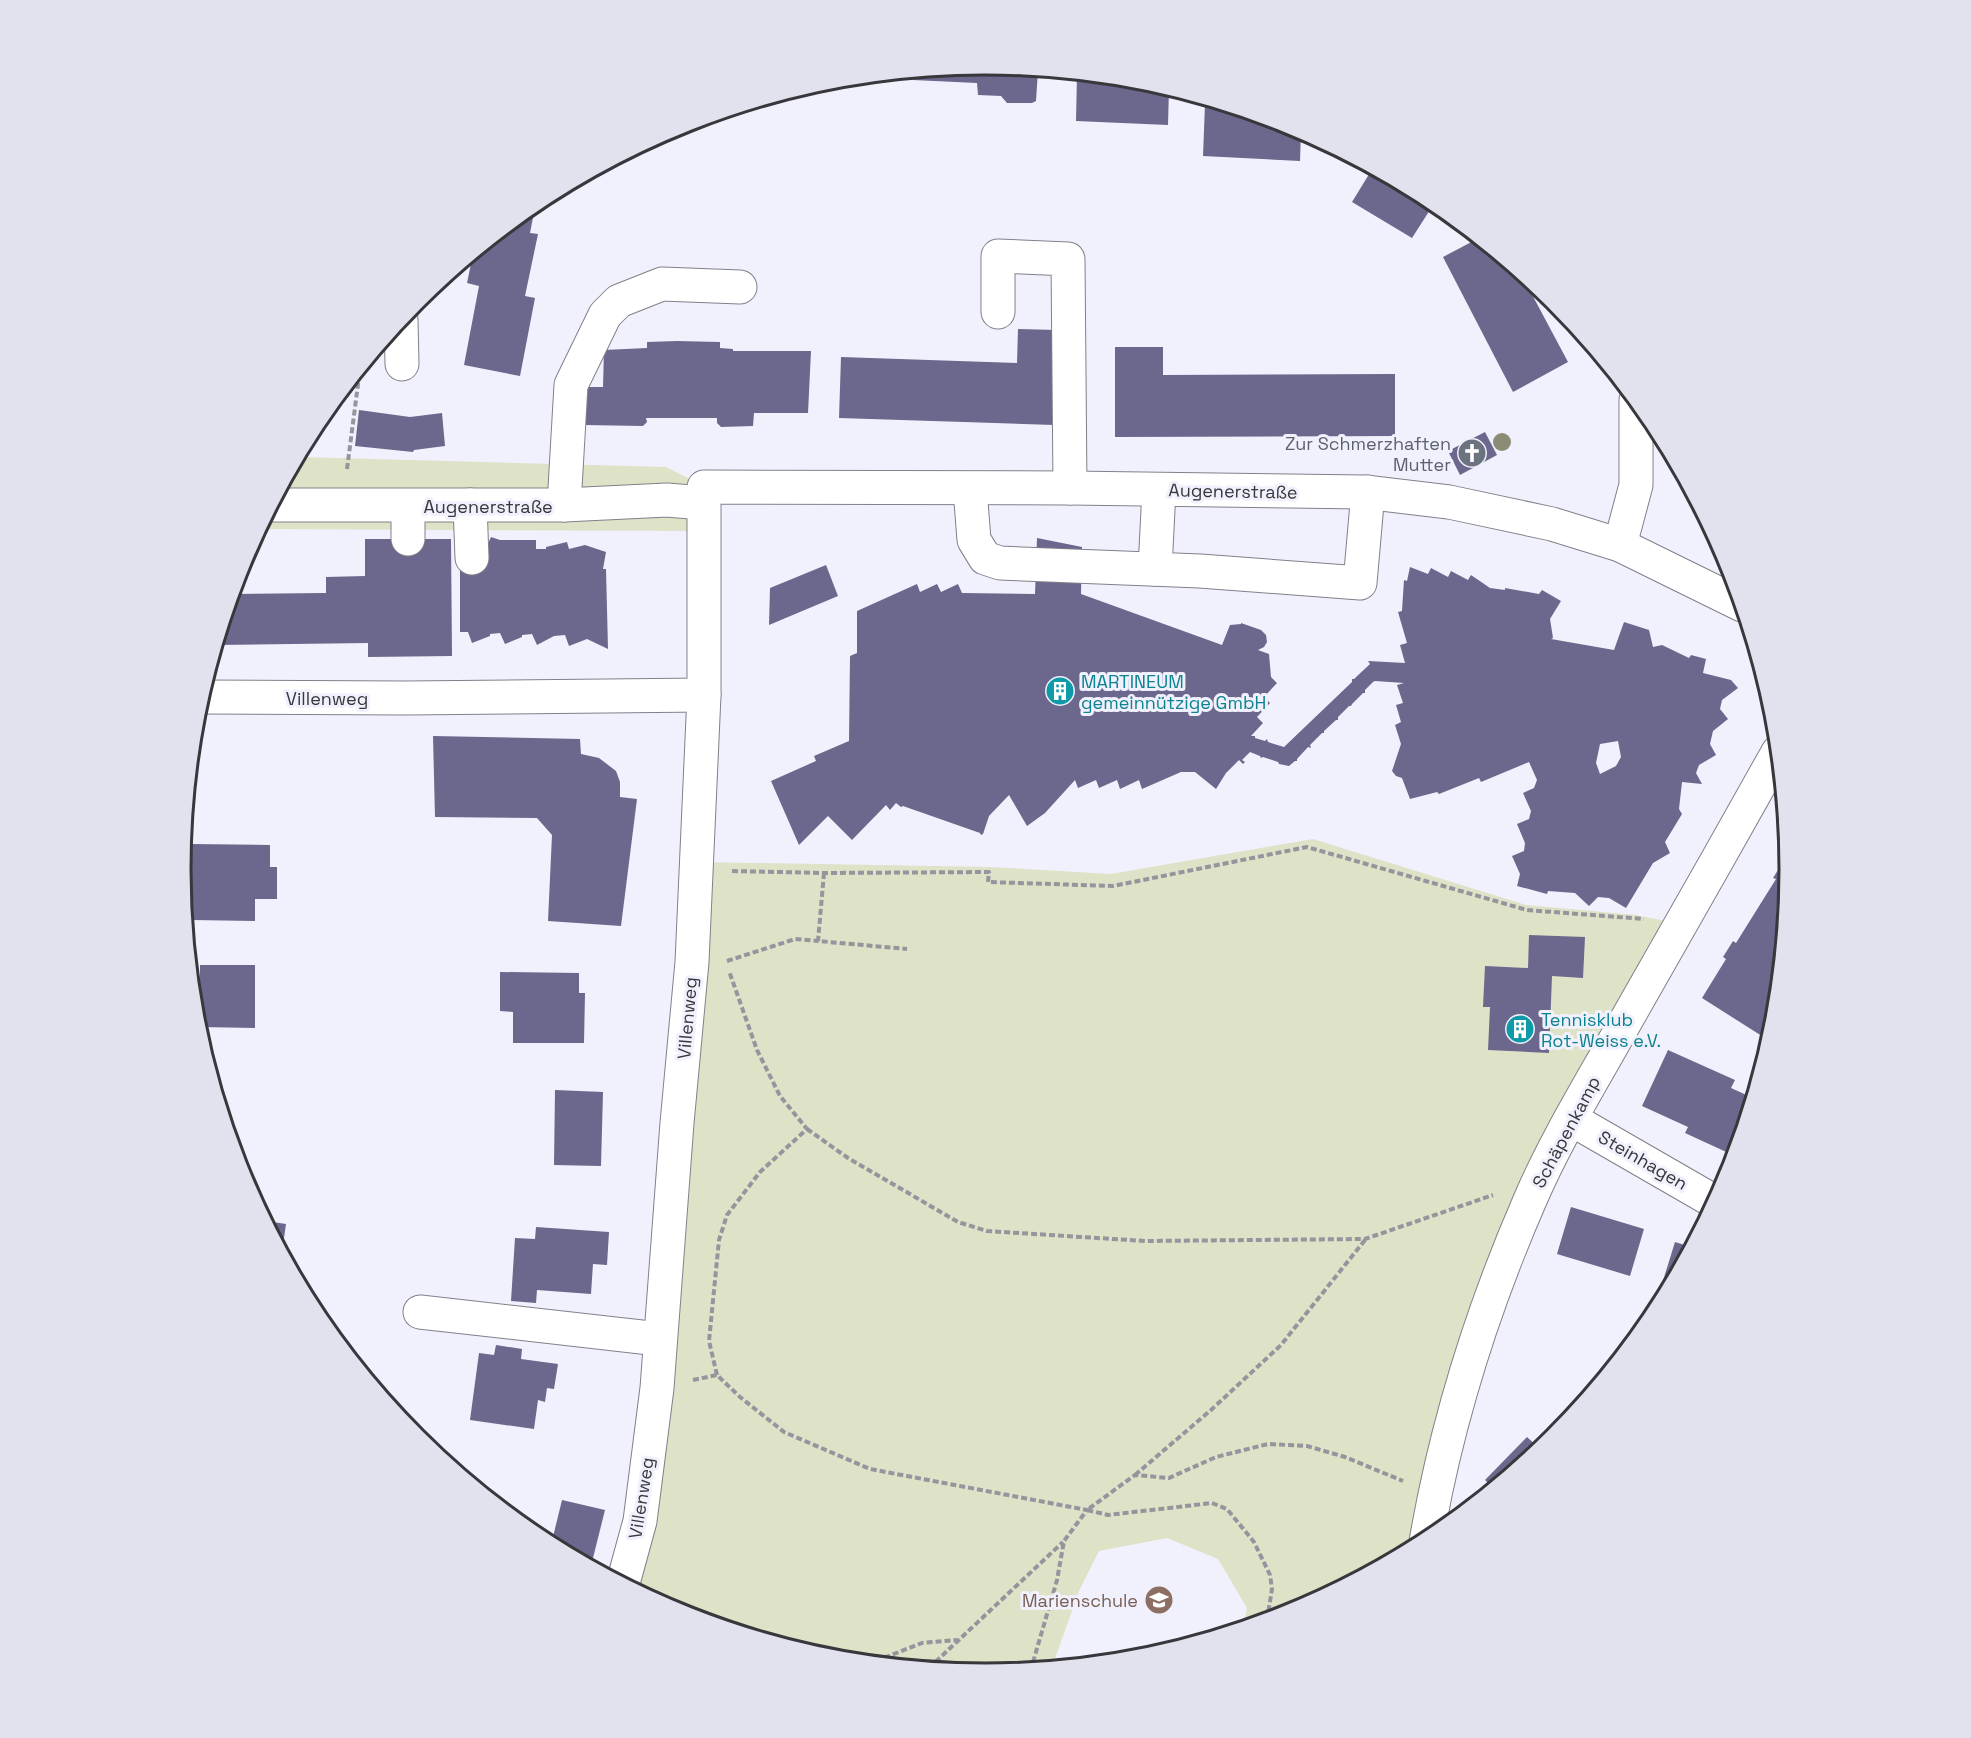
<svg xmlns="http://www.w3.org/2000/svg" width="1971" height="1738" viewBox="0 0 1971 1738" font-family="'Space Grotesk',sans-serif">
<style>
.green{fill:#dee2c7}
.building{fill:#6c678c;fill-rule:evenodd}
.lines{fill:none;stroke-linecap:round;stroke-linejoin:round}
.minor-casing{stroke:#80808a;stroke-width:35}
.path{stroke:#94959d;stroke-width:4;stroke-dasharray:6 3;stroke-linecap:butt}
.minor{stroke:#fff;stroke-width:33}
.tree{fill:#8a8c75}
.labels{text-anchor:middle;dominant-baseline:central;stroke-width:6;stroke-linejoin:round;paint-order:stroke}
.worship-label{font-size:18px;fill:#5b616d;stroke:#f0f1fc;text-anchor:end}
.street-label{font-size:18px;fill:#37373c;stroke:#f0f1fc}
.culture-label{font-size:18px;fill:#0d838f;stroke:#f0f1fc;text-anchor:start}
.education-label{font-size:18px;fill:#785e54;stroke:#f0f1fc;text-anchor:end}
.rim{fill:none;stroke:#37373c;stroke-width:3}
</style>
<rect width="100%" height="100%" fill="#f0f1fc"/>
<!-- green -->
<g class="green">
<polygon points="298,457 666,467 703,486 701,531 259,529"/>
<polygon points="1313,839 1526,905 1636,915 1680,924 1567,1117 1422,1543 1293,1612 1243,1628 1247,1608 1218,1559 1167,1538 1099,1551 1079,1591 1052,1667 985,1673 828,1658 677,1612 625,1584 697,862 990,867 1111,874"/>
</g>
<!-- building -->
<g class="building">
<polygon points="986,64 1038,70 1036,101 1032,103 1007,103 1001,96 978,95 977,83 913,80 914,72"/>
<polygon points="1077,74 1143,80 1169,88 1168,125 1076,121"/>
<polygon points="1205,104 1224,105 1294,126 1301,130 1300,161 1203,156"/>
<polygon points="1356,159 1435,202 1412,238 1352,202 1371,171 1355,161"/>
<polygon points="536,202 530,233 538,234 525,296 535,298 520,376 464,365 479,286 467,283 473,254"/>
<polygon points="1479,238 1520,272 1568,362 1513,392 1443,257"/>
<polygon points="1018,329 1057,330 1054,425 839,418 841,357 1017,363"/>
<polygon points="677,341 720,342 720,348 733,349 733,351 811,351 808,413 754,413 753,426 721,427 717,423 717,418 646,418 647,422 643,426 584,425 585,391 589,387 603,387 604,350 647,348 647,342"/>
<polygon points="1115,347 1163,347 1163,375 1395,374 1395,436 1115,437"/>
<polygon points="359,410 410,417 442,413 445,446 414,450 413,452 355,446"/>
<polygon points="1485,432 1497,455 1460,475 1448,451"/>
<polygon points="491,537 500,540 536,540 536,549 546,549 546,547 567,542 569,549 585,545 606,552 603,569 606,569 608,649 587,639 569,646 565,635 554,636 537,645 532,634 522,635 522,637 505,644 500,633 490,634 490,636 472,643 468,632 460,632 460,559 482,557"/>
<path d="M1037 538 1082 547 1081 594 1222 645 1230 625 1241 624V623L1261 630 1266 635 1267 642 1264 647 1258 650 1269 654 1271 677 1277 683 1264 697 1270 703 1257 717 1263 723 1251 736H1255V738L1265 741 1267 739 1268 742 1284 747 1352 682V679H1354L1370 664 1368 661 1405 663 1400 645 1407 643 1398 612 1402 611 1404 580 1407 581 1410 567 1428 574 1431 568 1448 577 1451 571 1468 580 1471 575 1490 588 1505 590V588L1539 594 1542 590 1561 601 1550 619 1553 638 1551 639 1614 650 1624 622 1649 630 1653 647 1662 645 1689 658 1691 655 1706 659 1703 673 1731 680 1738 688 1722 700 1720 709 1728 719 1713 731 1710 744 1716 755 1699 765 1696 773 1702 784 1682 782 1679 809 1682 814 1665 842 1670 853 1653 863 1626 908 1609 898 1598 897 1589 906 1575 893 1548 891 1547 894 1517 886 1520 874 1512 856 1524 851 1525 843 1517 824 1529 819 1531 811 1523 793 1534 788 1537 780 1529 762 1481 782 1479 778 1439 794 1437 792 1410 799 1402 778 1396 776 1392 771 1401 744 1395 725 1401 722 1396 705 1403 703 1397 685 1404 683 1375 681 1373 682 1365 690V693H1363L1352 704 1351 706H1349L1338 717V720H1336L1324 731V733H1322L1310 745 1311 748 1308 747 1297 759V761H1295L1289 766 1279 764 1278 762 1263 757 1261 758 1260 756 1250 752 1242 760 1245 762 1243 764 1239 760 1226 773 1216 789 1195 772H1181L1142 789 1139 780 1120 789 1117 780 1099 788 1096 780 1078 788 1075 780 1045 813 1027 826 1009 795 989 816 983 834 981 835 980 833 903 806 901 807 896 803 890 810 886 805 852 840 828 816 799 845 771 781 816 761 814 756 849 741 850 656 857 653V611L917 584 920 592 937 584 941 592 958 584 962 593 1035 594ZM1618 741 1621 757 1616 766 1600 774 1596 763 1600 744Z"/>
<polygon points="365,539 451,539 452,656 368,657 368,643 217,645 232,594 326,593 326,577 365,576"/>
<polygon points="826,565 838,596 769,625 770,588"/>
<polygon points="433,736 580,739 581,754 599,758 616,771 620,782 620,797 637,799 621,926 548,921 552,835 537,818 435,817"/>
<polygon points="191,844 270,845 270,867 277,867 277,899 255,899 255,921 191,920 191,898 187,898 187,867 191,867"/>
<polygon points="1789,860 1790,869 1774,1026 1772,1034 1768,1032 1765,1038 1702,998 1726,959 1723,957 1733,941 1736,943 1776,879 1773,878 1783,862 1786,864"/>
<polygon points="1529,935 1585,937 1583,978 1552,976 1549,1053 1488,1050 1490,1007 1483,1007 1485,966 1528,968"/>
<polygon points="200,965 255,965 255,1028 200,1027"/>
<polygon points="500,972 579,973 579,993 585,993 584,1043 513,1043 513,1012 500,1011"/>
<polygon points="1668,1050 1735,1080 1731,1088 1753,1098 1735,1156 1685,1133 1688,1127 1642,1106"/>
<polygon points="555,1090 603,1092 601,1166 554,1165"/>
<polygon points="1571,1207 1644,1229 1630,1276 1557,1254"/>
<polygon points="266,1221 286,1224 282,1252"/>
<polygon points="536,1227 609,1232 607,1265 593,1264 591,1294 537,1290 536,1303 511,1301 515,1238 535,1239"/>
<polygon points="1675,1242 1691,1247 1670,1286 1662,1284"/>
<polygon points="496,1345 522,1349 521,1359 558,1364 554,1389 547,1388 545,1402 538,1400 534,1429 470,1420 479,1353 494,1355"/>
<polygon points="1527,1437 1540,1449 1493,1488 1485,1480"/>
<polygon points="562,1500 605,1510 591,1566 551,1545"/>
</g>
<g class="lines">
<!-- minor casing -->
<g class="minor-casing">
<g id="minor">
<polyline points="998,312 998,256 1068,259 1070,488"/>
<polyline points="401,319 402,364"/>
<polyline points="970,489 974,540 985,558 1000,563 1200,571 1360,583 1368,492"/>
<polyline points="272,505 564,505 667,500 703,503"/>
<polyline points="470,505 472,558"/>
<polyline points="564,505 571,385 605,315 619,301 662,284 740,287"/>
<polyline points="408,506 408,539"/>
<polyline points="1620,545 1636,485 1636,400"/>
<polyline points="1155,569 1159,490"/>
<polyline points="201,697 406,698 704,695"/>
<polyline points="1571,1119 1715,1202"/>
<polyline points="420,1312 659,1339"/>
<path d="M1426 1542C1446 1425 1483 1308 1530 1200 1556 1139 1592 1082 1624 1024 1676 933 1727 843 1778 752"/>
<polyline points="623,1583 640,1521 657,1388 677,1123 692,962 704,695 704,487 1070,488 1365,492 1449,502 1552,524 1620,545 1742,605"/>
</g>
</g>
<!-- path -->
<g class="path">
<polyline points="347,469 360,369"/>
<polyline points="732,871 824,873 989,872 988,882 1113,886 1307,847 1527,910 1644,919"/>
<polyline points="824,873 818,941 907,949"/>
<polyline points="727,961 795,939 818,941"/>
<polyline points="807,1129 848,1158 958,1222 987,1231 1145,1241 1365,1239 1493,1195"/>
<polyline points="717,1375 709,1341 719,1240 727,1215 760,1172 807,1129 780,1096 757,1050 729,971"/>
<polyline points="693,1380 717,1375 740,1397 784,1432 870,1469 1087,1510 1064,1541 1057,1580 1031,1669"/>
<polyline points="1135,1475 1211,1410 1281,1345 1365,1240"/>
<polyline points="1267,1620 1272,1589 1270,1575 1254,1542 1227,1509 1212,1503 1108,1515 1087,1510 1135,1475 1169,1478 1216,1457 1268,1444 1307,1446 1345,1457 1403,1481"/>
<polyline points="876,1661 922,1643 957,1640"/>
<polyline points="929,1668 1063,1542"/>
</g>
<!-- minor -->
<use href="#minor" class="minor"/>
</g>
<!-- trees -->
<circle class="tree" cx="1502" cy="442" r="9"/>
<!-- icons -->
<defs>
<g id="church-disc" transform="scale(1.5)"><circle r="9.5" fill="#6b7280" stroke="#f0f1fc"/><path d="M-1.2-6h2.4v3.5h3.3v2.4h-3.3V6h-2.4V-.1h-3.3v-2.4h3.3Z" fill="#fff"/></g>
<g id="building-disc" transform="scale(1.5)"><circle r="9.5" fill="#0f9aa8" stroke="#f0f1fc"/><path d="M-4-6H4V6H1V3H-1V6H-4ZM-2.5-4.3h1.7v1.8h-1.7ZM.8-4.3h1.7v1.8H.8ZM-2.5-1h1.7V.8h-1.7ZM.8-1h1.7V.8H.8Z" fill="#fff"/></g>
<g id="school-disc" transform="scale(1.5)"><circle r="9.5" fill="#8d6e63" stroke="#f0f1fc"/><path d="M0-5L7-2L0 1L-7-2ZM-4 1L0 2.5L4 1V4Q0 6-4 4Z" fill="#fff"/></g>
</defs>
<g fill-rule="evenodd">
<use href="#church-disc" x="1472" y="453"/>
<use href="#building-disc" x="1060" y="691"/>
<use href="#building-disc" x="1520" y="1029"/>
<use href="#school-disc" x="1159" y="1600"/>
</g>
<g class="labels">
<!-- worship labels -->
<g class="worship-label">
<text x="1451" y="443">Zur Schmerzhaften<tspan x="1451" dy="21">Mutter</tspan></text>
</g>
<!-- street labels -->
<g class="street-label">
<text transform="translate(1233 491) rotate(1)">Augenerstraße</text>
<text x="488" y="506">Augenerstraße</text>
<text x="327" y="698">Villenweg</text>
<text transform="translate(687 1018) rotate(-85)">Villenweg</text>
<text transform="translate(1566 1132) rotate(-62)">Schäpenkamp</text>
<text transform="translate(1643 1160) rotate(30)">Steinhagen</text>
<text transform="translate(641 1498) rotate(-81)">Villenweg</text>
</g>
<!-- culture labels -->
<g class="culture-label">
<text x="1081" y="681">MARTINEUM<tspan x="1081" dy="21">gemeinnützige GmbH</tspan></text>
<text x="1541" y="1019">Tennisklub<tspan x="1541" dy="21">Rot-Weiss e.V.</tspan></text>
</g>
<!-- education labels -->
<g class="education-label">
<text x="1138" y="1600">Marienschule</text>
</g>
</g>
<!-- crop -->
<path d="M0 0H1971V1738H0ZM191 869a794 794 0 1 1 1588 0a794 794 0 1 1-1588 0Z" fill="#e1e2ed" fill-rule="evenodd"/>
<path class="rim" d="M191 869a794 794 0 1 1 1588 0a794 794 0 1 1-1588 0Z"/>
</svg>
